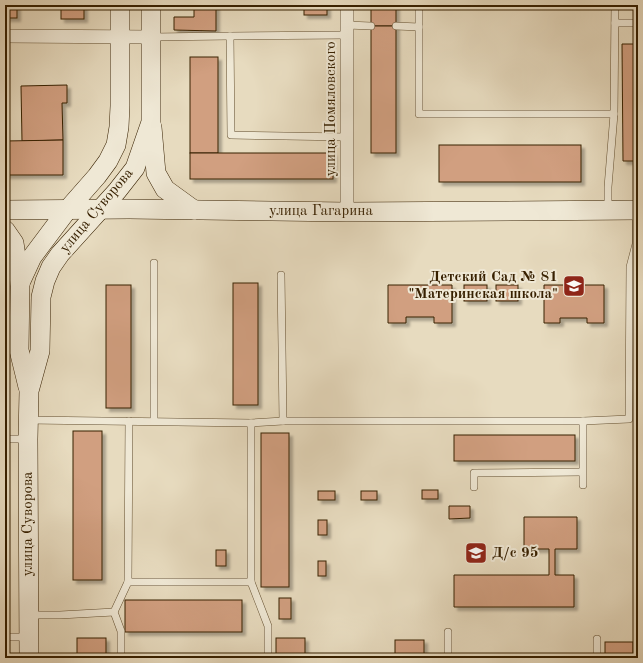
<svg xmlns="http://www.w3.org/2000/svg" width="643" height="663" viewBox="0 0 643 663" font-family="'Old Standard TT',serif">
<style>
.building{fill:#d19f80;stroke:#372000;filter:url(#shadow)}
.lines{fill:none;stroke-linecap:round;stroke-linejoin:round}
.service-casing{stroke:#634f30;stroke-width:8}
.minor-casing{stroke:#634f30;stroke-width:14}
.secondary-casing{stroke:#372000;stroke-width:20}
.service{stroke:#efe8d5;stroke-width:7}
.minor{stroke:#efe8d5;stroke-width:13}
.secondary{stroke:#efe8d5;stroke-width:19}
.labels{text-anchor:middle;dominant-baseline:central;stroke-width:4;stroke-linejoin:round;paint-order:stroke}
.street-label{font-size:15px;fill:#372000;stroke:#efe8d5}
.poi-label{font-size:15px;font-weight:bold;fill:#372000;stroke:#efe8d5;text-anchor:end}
</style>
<defs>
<filter id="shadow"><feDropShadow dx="3.5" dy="3.5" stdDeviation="1" flood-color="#0004"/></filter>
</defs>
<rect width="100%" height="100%" fill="#e7dbbf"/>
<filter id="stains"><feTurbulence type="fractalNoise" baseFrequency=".005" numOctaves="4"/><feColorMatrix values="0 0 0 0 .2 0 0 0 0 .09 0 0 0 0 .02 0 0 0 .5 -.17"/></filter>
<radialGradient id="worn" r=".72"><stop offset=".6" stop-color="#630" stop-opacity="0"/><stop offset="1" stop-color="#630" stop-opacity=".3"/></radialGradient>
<!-- building -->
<g class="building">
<rect x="5" y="5" width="12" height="13"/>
<rect x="61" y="5" width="23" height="14"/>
<polygon points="194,5 216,5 216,31 174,30 174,17 194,17"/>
<rect x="304" y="5" width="23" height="10"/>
<rect x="371" y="5" width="25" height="21"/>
<rect x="371" y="26" width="25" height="127"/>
<polygon points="622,44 638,44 638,161 623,161"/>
<rect x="190" y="57" width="28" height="96"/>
<polygon points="67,85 67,103 62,103 63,140 22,141 21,86"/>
<polygon points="63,140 63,175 5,175 5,141"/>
<rect x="439" y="145" width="142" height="37"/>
<rect x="190" y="153" width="143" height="26"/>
<rect x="233" y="283" width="25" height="122"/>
<rect x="106" y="285" width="25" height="123"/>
<polygon points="388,285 452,285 452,323 434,323 434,317 406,317 406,323 388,323"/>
<rect x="464" y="285" width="23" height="16"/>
<rect x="496" y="285" width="22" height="16"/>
<polygon points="544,285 604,285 604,323 587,323 587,318 560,318 560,323 544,323"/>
<rect x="73" y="431" width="29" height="149"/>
<rect x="261" y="433" width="28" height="154"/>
<rect x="454" y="435" width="121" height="26"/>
<rect x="422" y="490" width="16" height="9"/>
<rect x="318" y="491" width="17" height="9"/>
<rect x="361" y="491" width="16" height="9"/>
<polygon points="449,506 470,506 470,518 449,519"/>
<polygon points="524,517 577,517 577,549 555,549 555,575 574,575 574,607 454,607 454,575 549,575 549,549 524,549"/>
<rect x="318" y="520" width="9" height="15"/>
<rect x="216" y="550" width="10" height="16"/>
<rect x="318" y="561" width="8" height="15"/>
<rect x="279" y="598" width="12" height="21"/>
<rect x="125" y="600" width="117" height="32"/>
<rect x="77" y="638" width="29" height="20"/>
<rect x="276" y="638" width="29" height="20"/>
<rect x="395" y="640" width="29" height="18"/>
<rect x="605" y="642" width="28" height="16"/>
</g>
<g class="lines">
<!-- service casing -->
<g class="service-casing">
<g id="service">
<polyline points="419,5 419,114 614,114"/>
<polyline points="615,23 638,23"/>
<polyline points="347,25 371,26"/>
<polyline points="396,26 419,27"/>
<polyline points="230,36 231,135 347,137"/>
<polyline points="152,37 230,36 346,35"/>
<polyline points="608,210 608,187 614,114 615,5"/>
<polyline points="154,263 154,421"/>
<polyline points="281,275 283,421"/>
<polyline points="29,420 251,423 283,421 583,421 629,419 630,267 636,244 636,210"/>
<polyline points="583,421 583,485"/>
<polyline points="251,423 251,582 268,626 268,658"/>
<polyline points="5,439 28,439"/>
<polyline points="474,487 474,473 582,472"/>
<polyline points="128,582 251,582"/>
<polyline points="29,615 60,615 114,612"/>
<polyline points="448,632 448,658"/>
<polyline points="5,637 29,637"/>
<polyline points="597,639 597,658"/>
<polyline points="121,658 121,631 114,612 128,582 129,421"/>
</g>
</g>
<!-- minor casing -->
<g class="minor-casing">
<g id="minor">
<polyline points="347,5 347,212"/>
<polyline points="5,36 151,37"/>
</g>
</g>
<!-- secondary casing -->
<g class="secondary-casing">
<g id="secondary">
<polyline points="152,127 156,173 165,189 194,210"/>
<polyline points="5,210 129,209 347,212 638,210"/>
<polyline points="5,230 14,243 20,283 19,350 28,387"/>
<polyline points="20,283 32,257 68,209 97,176 108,161 116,145 119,127 120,106 120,5"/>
<polyline points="29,658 28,439 29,391 40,351 41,297 45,281 51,267 60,254 117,191 135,168 151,122 151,5"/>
</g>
</g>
<!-- service -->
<use href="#service" class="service"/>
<!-- minor -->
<use href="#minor" class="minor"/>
<!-- secondary -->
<use href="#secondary" class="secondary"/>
</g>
<!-- icons -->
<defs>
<g id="school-square" transform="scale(1.15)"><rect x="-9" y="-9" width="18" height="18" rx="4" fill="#8f2418" stroke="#efe8d5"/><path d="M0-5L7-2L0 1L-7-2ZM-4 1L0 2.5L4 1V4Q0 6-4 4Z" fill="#fff"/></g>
</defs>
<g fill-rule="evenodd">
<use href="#school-square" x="574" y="286"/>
<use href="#school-square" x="476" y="553"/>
</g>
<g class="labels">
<!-- street labels -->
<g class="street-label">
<text transform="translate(331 109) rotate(-90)">улица Помяловского</text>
<text transform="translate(97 211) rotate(-50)">улица Суворова</text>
<text x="321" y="211">улица Гагарина</text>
<text transform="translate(28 524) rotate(-90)">улица Суворова</text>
</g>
<!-- poi labels -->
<g class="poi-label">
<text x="558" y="277">Детский Сад № 81<tspan x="558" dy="17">"Материнская школа"</tspan></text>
<text x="492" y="553" text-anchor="start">Д/с 95</text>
</g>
</g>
<!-- margin -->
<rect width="643" height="663" fill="none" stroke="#e7dbbf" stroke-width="20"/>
<rect x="6" y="6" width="631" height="651" fill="none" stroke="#372000" stroke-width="2"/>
<rect x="10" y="10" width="623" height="643" fill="none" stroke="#372000"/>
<rect width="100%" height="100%" filter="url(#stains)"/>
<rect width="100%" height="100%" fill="url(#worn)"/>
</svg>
